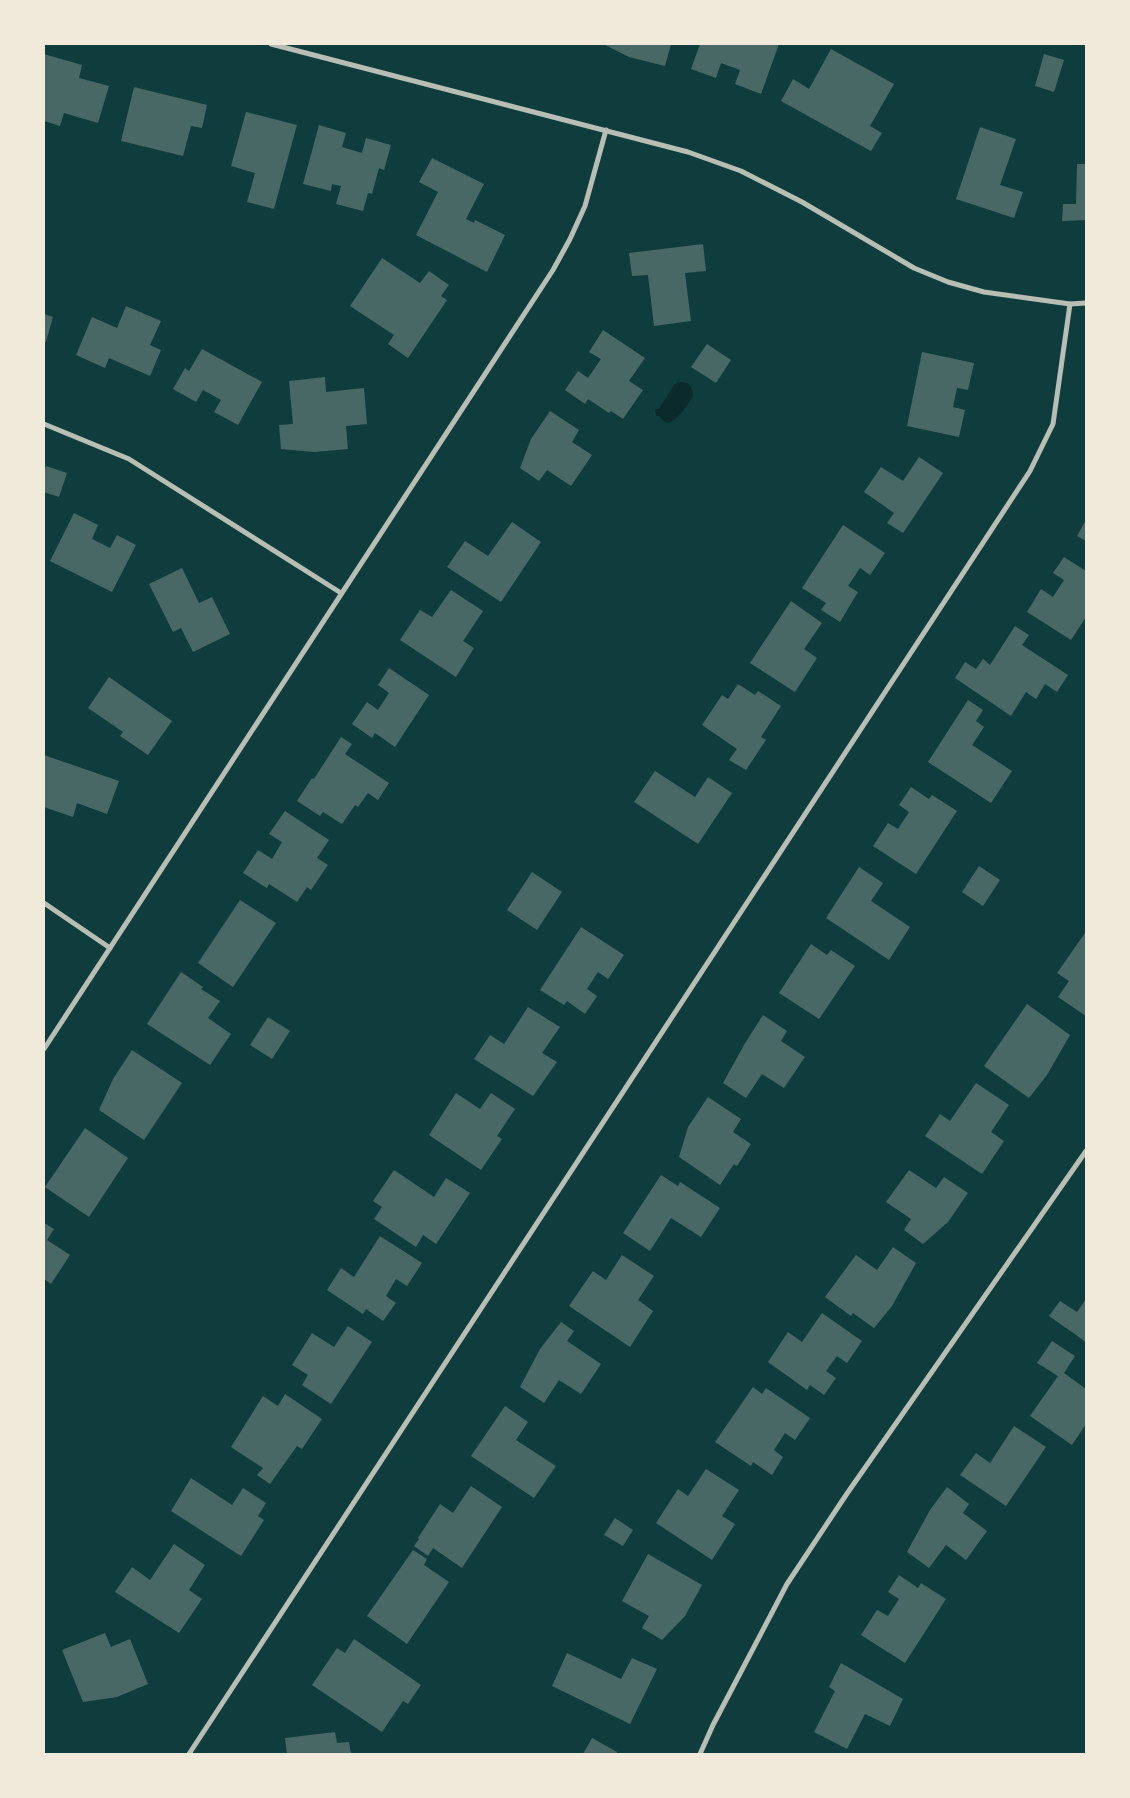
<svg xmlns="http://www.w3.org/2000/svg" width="1130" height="1798" viewBox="0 0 1130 1798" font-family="Lato,sans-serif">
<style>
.water{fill:#0a2a2b}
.building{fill:#486865}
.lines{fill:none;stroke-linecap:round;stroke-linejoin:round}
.minor{stroke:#b8beb3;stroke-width:5}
</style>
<rect width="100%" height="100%" fill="#0f3d3e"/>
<!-- water -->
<path class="water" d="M678 382 688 383C691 387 693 390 693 394 691 403 677 420 669 423L664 422 659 416H656L655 409H659L674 385Z"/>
<!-- building -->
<g class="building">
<polygon points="603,44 671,44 665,66 629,57"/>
<polygon points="700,44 779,44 761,94 735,84 740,70 721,63 716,78 691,69"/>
<polygon points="831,49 894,84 870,126 882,133 871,151 781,101 793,79 809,89"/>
<polygon points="44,54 82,65 79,78 109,86 98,123 64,113 60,126 44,121"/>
<polygon points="1044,54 1064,60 1054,92 1035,86"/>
<polygon points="134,87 207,105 202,128 191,126 183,156 121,141"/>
<polygon points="246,112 297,125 274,209 247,202 255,173 231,166"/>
<polygon points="319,125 346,133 342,147 362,153 366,138 391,145 384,170 379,168 372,194 368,193 363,211 336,204 341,186 332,184 331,191 303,184"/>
<polygon points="980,127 1016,139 1000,185 1023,192 1014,218 956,199"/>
<polygon points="432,158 484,184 466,219 474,223 475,220 505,235 487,272 416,235 438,192 419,182"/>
<polygon points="1077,164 1086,164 1086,220 1062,221 1063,204 1076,204"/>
<polygon points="703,244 706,271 685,273 691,321 654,326 648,275 632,276 629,253"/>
<polygon points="382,258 420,283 429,271 449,285 441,296 447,300 408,358 388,344 394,335 350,306"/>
<polygon points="126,306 161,321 150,345 161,350 150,376 109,358 105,368 76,355 92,317 117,328"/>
<polygon points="44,314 53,317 46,342 44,342"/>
<polygon points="603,330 645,358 629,381 643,390 623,419 611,411 609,413 588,399 585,404 565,390 578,371 588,378 601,359 589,352"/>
<polygon points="707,344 731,360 716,383 691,367"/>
<polygon points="202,349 262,382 238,425 214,412 221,400 203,390 196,402 173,389 185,368 189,371"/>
<polygon points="922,352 974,363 968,390 957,388 953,407 965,410 959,437 907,426"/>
<polygon points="325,377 326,392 364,388 367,424 346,426 348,449 314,452 281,449 279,425 293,424 289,381"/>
<polygon points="550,411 579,430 572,442 592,455 571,486 547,470 539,481 520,468 531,439"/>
<polygon points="919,457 943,473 903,533 887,523 894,513 864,492 881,467 903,481"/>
<polygon points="46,466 67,473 59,497 44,492 44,472"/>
<polygon points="74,513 98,525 92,539 110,548 117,535 136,545 112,592 50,561"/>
<polygon points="1086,520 1086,541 1077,536"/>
<polygon points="512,522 541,542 501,602 447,567 465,541 488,556"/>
<polygon points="843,525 885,553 870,575 860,568 848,586 858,592 840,622 821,610 826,603 802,588"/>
<polygon points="1064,557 1086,571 1086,617 1071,640 1027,612 1041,589 1053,597 1064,580 1053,573"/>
<polygon points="182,568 199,603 212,597 230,634 193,652 181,628 173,632 149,584"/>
<polygon points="451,590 483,611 463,641 474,648 456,677 400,640 420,610 432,617"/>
<polygon points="791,601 822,623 804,649 817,658 795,692 750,663"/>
<polygon points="1015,626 1029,635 1022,645 1068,675 1057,692 1045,684 1036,699 1026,692 1011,716 955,678 965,662 976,669 983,659 990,665"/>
<polygon points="389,668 429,695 395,747 375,733 372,738 352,724 367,702 378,710 389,693 378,685"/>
<polygon points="109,677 172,721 148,755 120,736 123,732 88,708"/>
<polygon points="738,684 755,695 758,691 781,706 761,737 766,740 746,770 729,760 737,749 702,725 722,695 728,699"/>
<polygon points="968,700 983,710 976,721 984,727 972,745 1012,771 991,803 928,762"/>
<polygon points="341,737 352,744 345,754 389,783 378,800 368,793 358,807 355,805 342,824 323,812 320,816 297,801 312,778 314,779"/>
<polygon points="44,755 119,781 107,814 77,803 73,817 44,807"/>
<polygon points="655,771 695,797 708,777 732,793 698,844 634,802"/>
<polygon points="911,787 929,799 932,795 957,811 916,874 873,846 888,823 898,829 909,812 899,805"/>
<polygon points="285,811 329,840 317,858 328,865 311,890 307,887 297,902 269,884 267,888 243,873 258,850 272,859 282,842 269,834"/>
<polygon points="979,866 1000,880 983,906 962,892"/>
<polygon points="859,867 883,883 871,901 910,927 889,960 826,918"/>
<polygon points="532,872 562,892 537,930 507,910"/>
<polygon points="240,900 276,923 233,987 198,963"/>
<polygon points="581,927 624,955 608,979 598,972 587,989 597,996 585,1014 567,1001 564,1005 540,990"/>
<polygon points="1085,933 1086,934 1086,1016 1058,997 1069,981 1057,973"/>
<polygon points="811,944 827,955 831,950 855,966 819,1019 779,993"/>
<polygon points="181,972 203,987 201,989 220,1001 208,1018 231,1034 210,1065 147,1024"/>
<polygon points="1027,1004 1070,1035 1047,1075 1029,1098 984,1066"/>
<polygon points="528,1007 560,1027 542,1053 557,1062 533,1096 474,1059 490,1035 504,1044"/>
<polygon points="763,1015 787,1031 781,1041 805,1057 784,1088 762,1074 746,1098 723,1083 744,1045"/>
<polygon points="268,1017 290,1031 272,1059 250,1045"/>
<polygon points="132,1050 182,1083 144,1140 99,1110 113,1079"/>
<polygon points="976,1083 1009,1105 991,1132 1004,1141 982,1174 925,1136 940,1114 950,1121"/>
<polygon points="456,1093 480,1109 491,1093 515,1109 497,1136 502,1139 481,1170 429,1135"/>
<polygon points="708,1097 741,1119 733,1132 751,1144 737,1166 734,1164 720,1185 679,1157 688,1127"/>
<polygon points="85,1128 128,1158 89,1217 45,1187"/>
<polygon points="394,1170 434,1197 446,1178 470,1193 436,1244 423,1235 416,1247 374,1219 382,1207 373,1201"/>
<polygon points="909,1170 936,1188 944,1177 968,1193 948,1222 923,1244 904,1230 911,1219 886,1202"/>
<polygon points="661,1175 678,1186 680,1182 720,1208 701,1237 671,1218 650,1251 623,1233"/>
<polygon points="44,1223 54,1229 47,1240 70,1255 51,1284 44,1279"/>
<polygon points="380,1236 422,1263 407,1286 396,1279 386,1296 396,1303 383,1321 366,1309 363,1314 327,1290 341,1268 354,1277"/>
<polygon points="893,1247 916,1263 892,1306 874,1328 853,1313 851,1316 825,1297 856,1255 877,1270"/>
<polygon points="622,1255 654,1276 638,1300 653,1311 630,1347 569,1306 593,1271 606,1280"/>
<polygon points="1086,1299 1086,1342 1049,1316 1060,1301 1077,1312"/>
<polygon points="822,1313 862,1341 847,1363 837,1356 826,1371 836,1378 824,1395 810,1385 807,1390 768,1362 788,1332 802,1342"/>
<polygon points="561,1322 574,1331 567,1341 601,1364 581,1394 559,1380 544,1403 520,1387 540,1349"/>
<polygon points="348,1326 372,1342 331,1404 302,1385 308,1375 292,1365 312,1333 334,1347"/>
<polygon points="1052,1341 1075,1356 1064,1373 1086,1389 1086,1424 1072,1445 1030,1416 1058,1376 1037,1363"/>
<polygon points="753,1387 762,1394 766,1388 810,1418 795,1440 785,1433 774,1450 783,1457 772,1475 753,1462 751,1466 715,1442"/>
<polygon points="285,1394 322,1419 302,1449 297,1446 270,1484 257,1475 263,1468 231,1447 263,1396 278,1406"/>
<polygon points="505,1406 528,1422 516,1440 556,1466 534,1498 471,1456"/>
<polygon points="1014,1426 1046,1447 1006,1506 960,1475 976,1453 990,1463"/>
<polygon points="706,1469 739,1490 722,1516 735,1524 712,1560 656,1523 678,1489 688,1496"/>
<polygon points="191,1478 232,1505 243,1488 266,1503 258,1516 264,1520 241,1556 171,1511"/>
<polygon points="471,1486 502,1507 462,1568 433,1548 428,1556 414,1546 419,1539 418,1538 440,1504 453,1513"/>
<polygon points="947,1487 969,1504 963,1513 987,1531 966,1560 946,1545 929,1568 907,1552 930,1510"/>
<polygon points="615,1518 633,1530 623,1546 604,1535"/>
<polygon points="174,1544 205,1565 189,1590 202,1599 179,1633 115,1592 132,1567 150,1580"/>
<polygon points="413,1550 427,1559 424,1565 449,1582 407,1644 367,1616"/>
<polygon points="648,1554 702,1585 685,1616 662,1640 642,1628 649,1616 622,1601"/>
<polygon points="899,1575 918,1588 921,1583 946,1599 905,1663 861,1635 877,1610 888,1616 899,1599 888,1592"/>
<polygon points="105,1633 111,1647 130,1639 148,1684 117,1697 83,1702 62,1650"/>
<polygon points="354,1639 421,1685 408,1704 403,1701 382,1732 312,1685 337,1648 345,1653"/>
<polygon points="567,1653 621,1679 632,1658 657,1669 630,1724 552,1686"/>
<polygon points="841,1663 903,1699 890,1726 865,1714 847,1749 814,1732 835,1691 829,1687"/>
<polygon points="335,1732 337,1743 349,1742 351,1754 287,1754 285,1738"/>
<polygon points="592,1738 617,1752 616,1754 583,1754"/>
</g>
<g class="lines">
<!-- minor -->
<g class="minor">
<polyline points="271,44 688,152 741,171 802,202 914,268 948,282 984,292 1070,304 1086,303"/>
<polyline points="44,424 129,459 341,593"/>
<polyline points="44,903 110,948"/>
<polyline points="44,1049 553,270 570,239 585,206 606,130"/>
<polyline points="189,1754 1030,471 1053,424 1070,304"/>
<polyline points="700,1754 713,1725 787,1584 846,1495 1086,1151"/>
</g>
</g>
<!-- border -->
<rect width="1130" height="1798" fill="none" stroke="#f1e9da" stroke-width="90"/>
</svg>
